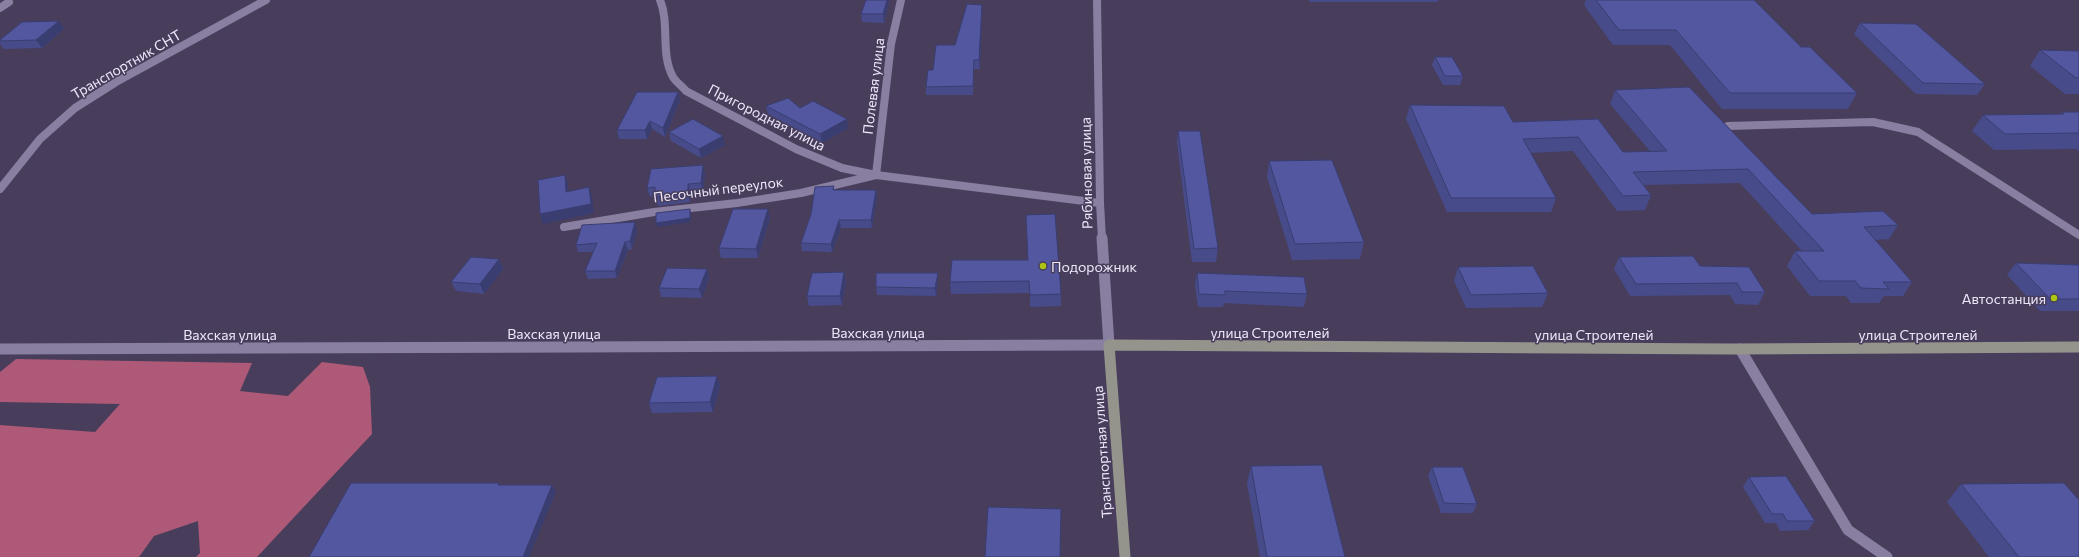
<svg xmlns="http://www.w3.org/2000/svg" width="2079" height="557" viewBox="0 0 2079 557" font-family="Commissioner,sans-serif">
<style>
.forest{fill:#ad5977}
.lines{fill:none;stroke-linecap:round;stroke-linejoin:round}
.service-far1{stroke:#897fa1;stroke-width:8}
.service{stroke:#897fa1;stroke-width:11}
.minor{stroke:#897fa1;stroke-width:8}
.tertiary{stroke:#897fa1;stroke-width:11}
.secondary{stroke:#95948c;stroke-width:11}
.wall{fill:#474b8a}
.shaded-wall{fill:#3a3d70}
.building{fill:#5357a0;stroke:#3a3d70}
.poi-dot{fill:#acc611;stroke:#483e5c;stroke-width:1.5}
.labels{text-anchor:middle;dominant-baseline:central;stroke-width:3;stroke-linejoin:round;paint-order:stroke}
.street-label{font-size:14px;fill:#ece7fa;stroke:#483e5c}
.poi-label{font-size:14px;fill:#ece7fa;stroke:#483e5c;text-anchor:start}
</style>
<rect width="100%" height="100%" fill="#483e5c"/>
<!-- forest -->
<polygon class="forest" points="16,359 252,363 240,391 288,396 322,362 363,367 370,387 372,434 257,557 196,557 200,553 198,521 154,536 139,557 0,557 0,425 95,432 120,404 0,402 0,372"/>
<g class="lines">
<!-- service-far1 -->
<g class="service-far1">
<path d="M660 0C670 24 660 54 673 77 676 82 682 86 686 91L796 149 842 168 876 175 1100 203"/>
<polyline points="1097,0 1100,203 1102,239"/>
<polyline points="1728,126 1873,122 1918,132 2079,235"/>
<polyline points="0,189 40,139 75,108 116,82 266,0"/>
<polyline points="564,227 654,212 737,203 801,193 876,175 891,44 901,0"/>
</g>
<!-- service -->
<g class="service">
<polyline points="1102,238 1109,345"/>
<polyline points="1740,349 1848,530 1887,557"/>
</g>
<!-- minor -->
<polyline class="minor" points="0,8 9,2"/>
<!-- tertiary -->
<polyline class="tertiary" points="0,349 1109,345"/>
<!-- secondary -->
<polyline class="secondary" points="1125,557 1109,345 1730,349 2079,347"/>
</g>
<!-- wall -->
<g class="wall">
<rect x="1309" y="0" width="129" height="2"/>
<polygon points="1586,0 1754,0 1801,47 1857,93 1848,109 1722,109 1670,45 1613,45 1584,5"/>
<polygon points="889,3 884,23 862,22 861,14"/>
<polygon points="982,13 980,69 974,69 973,95 926,95 926,87 933,70 955,45"/>
<polygon points="1860,23 1985,84 1977,95 1916,94 1854,34"/>
<polygon points="64,29 42,48 4,49 0,44 0,40"/>
<polygon points="2040,50 2079,51 2079,94 2065,94 2030,66"/>
<polygon points="1435,57 1463,76 1460,85 1443,85 1432,65"/>
<polygon points="1689,87 1812,214 1898,225 1889,239 1875,240 1912,282 1903,296 1884,296 1879,303 1851,303 1846,296 1810,296 1787,266 1795,251 1802,251 1740,183 1643,185 1651,195 1645,210 1617,211 1573,151 1530,153 1556,198 1551,212 1447,212 1406,119 1410,105 1513,122 1598,119 1623,152 1650,151 1610,104 1615,90"/>
<polygon points="678,92 680,100 665,137 652,129 647,139 619,139 617,130"/>
<polygon points="766,106 800,108 848,128 822,143 768,114"/>
<polygon points="2062,112 2079,112 2079,151 2076,149 1994,150 1972,131 1983,115 2061,114"/>
<polygon points="1178,131 1218,248 1216,262 1192,262 1177,143"/>
<polygon points="669,132 725,145 701,158 671,141"/>
<polygon points="1269,161 1364,242 1360,259 1292,260 1267,177"/>
<polygon points="703,165 705,174 703,192 690,193 690,202 658,206 655,196 650,197 647,188"/>
<polygon points="834,186 834,190 876,190 877,198 872,228 841,228 832,252 802,251 801,243"/>
<polygon points="1026,215 1061,294 1061,306 1030,307 1030,293 951,294 950,282 1028,260"/>
<polygon points="770,218 758,258 721,258 719,248"/>
<polygon points="637,230 632,249 628,250 617,278 588,279 585,271 593,252 578,252 576,245"/>
<polygon points="1619,257 1700,266 1765,292 1758,305 1735,304 1730,295 1630,296 1614,269"/>
<polygon points="499,259 503,269 484,294 456,291 451,282"/>
<polygon points="2016,263 2079,265 2079,311 2040,311 2007,275"/>
<polygon points="1458,267 1548,293 1542,307 1466,308 1454,281"/>
<polygon points="707,269 709,278 702,298 661,297 659,288"/>
<polygon points="938,273 938,281 936,296 877,295 876,287"/>
<polygon points="1197,273 1307,294 1304,307 1224,303 1223,307 1198,307 1195,285"/>
<polygon points="846,282 842,305 809,306 807,296"/>
<polygon points="717,376 720,386 713,412 652,413 649,403"/>
<polygon points="1251,466 1345,557 1260,557 1247,483"/>
<polygon points="1432,467 1477,504 1473,513 1441,513 1428,476"/>
<polygon points="1749,477 1815,521 1808,530 1780,531 1776,523 1765,523 1743,487"/>
<polygon points="1961,484 2079,557 1989,557 1947,502"/>
</g>
<!-- shaded-wall -->
<g class="shaded-wall">
<polygon points="887,0 889,0 889,3 884,23 883,14"/>
<polygon points="982,5 982,13 980,69 979,60"/>
<polygon points="59,21 64,29 42,48 36,40"/>
<polygon points="678,92 680,100 665,137 663,128"/>
<polygon points="847,119 848,128 822,143 820,134"/>
<polygon points="650,121 652,129 647,139 645,130"/>
<polygon points="723,136 725,145 701,158 699,149"/>
<polygon points="703,165 705,174 703,192 701,183"/>
<polygon points="565,175 568,184 569,201 566,192"/>
<polygon points="688,184 690,193 690,202 688,193"/>
<polygon points="589,187 592,196 594,213 543,224 540,214"/>
<polygon points="876,190 877,198 872,228 871,220"/>
<polygon points="690,209 691,214 691,222 658,227 656,223"/>
<polygon points="768,209 770,218 758,258 756,249"/>
<polygon points="839,220 841,228 832,252 831,244"/>
<polygon points="635,222 637,230 632,249 630,241"/>
<polygon points="625,242 628,250 617,278 615,271"/>
<polygon points="499,259 503,269 484,294 480,284"/>
<polygon points="707,269 709,278 702,298 699,289"/>
<polygon points="844,272 846,282 842,305 840,296"/>
<polygon points="938,273 938,281 936,296 935,288"/>
<polygon points="717,376 720,386 713,412 710,402"/>
<polygon points="552,485 556,492 529,557 523,557"/>
</g>
<!-- building -->
<g class="building">
<polygon points="866,0 887,0 883,14 861,14"/>
<polygon points="1596,0 1754,0 1801,47 1810,47 1857,93 1730,93 1676,30 1619,30"/>
<polygon points="967,4 982,5 979,60 974,60 973,86 926,87 928,70 933,70 936,45 955,45"/>
<polygon points="59,21 36,40 0,41 0,40 22,22"/>
<polygon points="1860,23 1916,24 1985,84 1923,83"/>
<polygon points="2040,50 2079,51 2079,78 2076,78"/>
<polygon points="1435,57 1452,57 1463,76 1445,76"/>
<polygon points="1689,87 1812,214 1883,211 1898,225 1864,227 1912,282 1883,282 1889,289 1861,288 1855,281 1819,281 1795,251 1824,251 1748,169 1633,172 1651,195 1623,196 1578,137 1523,139 1556,198 1451,198 1410,105 1504,106 1513,122 1598,119 1623,152 1667,151 1615,90"/>
<polygon points="637,92 678,92 663,128 650,121 645,130 617,130"/>
<polygon points="788,98 800,108 813,101 847,119 820,134 766,106"/>
<polygon points="2062,112 2079,112 2079,133 2005,134 1983,115 2064,114"/>
<polygon points="693,119 723,136 699,149 669,132"/>
<polygon points="1178,131 1200,131 1218,248 1194,249"/>
<polygon points="1332,160 1364,242 1295,244 1269,161"/>
<polygon points="703,165 701,183 688,184 688,193 655,197 655,187 647,188 651,169"/>
<polygon points="565,175 566,192 589,187 591,204 540,214 538,180"/>
<polygon points="834,186 833,190 876,190 871,220 839,220 831,244 801,243 811,214 815,187"/>
<polygon points="690,209 690,218 656,223 656,213"/>
<polygon points="733,209 768,209 756,249 719,248"/>
<polygon points="1055,214 1061,294 1030,295 1029,281 950,282 952,260 1028,260 1026,215"/>
<polygon points="635,222 630,241 625,242 615,271 585,271 597,243 576,245 582,225"/>
<polygon points="1693,256 1700,266 1749,267 1765,292 1742,292 1737,283 1636,284 1619,257"/>
<polygon points="471,257 499,259 480,284 451,282"/>
<polygon points="2016,263 2079,265 2079,299 2050,299"/>
<polygon points="1533,266 1548,293 1471,295 1458,267"/>
<polygon points="667,268 707,269 699,289 659,288"/>
<polygon points="844,272 840,296 807,296 812,273"/>
<polygon points="876,273 938,273 935,288 876,287"/>
<polygon points="1197,273 1304,277 1307,294 1225,291 1225,295 1199,294"/>
<polygon points="717,376 710,402 649,403 657,377"/>
<polygon points="1322,465 1345,557 1267,557 1251,466"/>
<polygon points="1432,467 1463,467 1477,504 1444,503"/>
<polygon points="1786,476 1815,521 1787,521 1783,514 1772,514 1749,477"/>
<polygon points="351,483 499,483 498,485 552,485 523,557 309,557"/>
<polygon points="2064,483 2079,500 2079,557 2019,557 1961,484"/>
<polygon points="988,507 1061,509 1060,557 985,557"/>
</g>
<!-- markers -->
<g class="poi-dot">
<circle cx="1043" cy="266" r="4"/>
<circle cx="2054" cy="298" r="4"/>
</g>
<g class="labels">
<!-- street labels -->
<g class="street-label">
<text transform="translate(126 64) rotate(-30)">Транспортник СНТ</text>
<text transform="translate(873 86) rotate(-83)">Полевая улица</text>
<text transform="translate(767 117) rotate(27)">Пригородная улица</text>
<text transform="translate(1086 173) rotate(-91)">Рябиновая улица</text>
<text transform="translate(718 189) rotate(-7)">Песочный переулок</text>
<text x="878" y="332">Вахская улица</text>
<text x="1270" y="332">улица Строителей</text>
<text x="554" y="333">Вахская улица</text>
<text x="230" y="334">Вахская улица</text>
<text x="1594" y="334">улица Строителей</text>
<text x="1918" y="334">улица Строителей</text>
<text transform="translate(1102 452) rotate(-94)">Транспортная улица</text>
</g>
<!-- poi labels -->
<g class="poi-label">
<text x="1051" y="266">Подорожник</text>
<text x="2046" y="298" text-anchor="end">Автостанция</text>
</g>
</g>
</svg>
